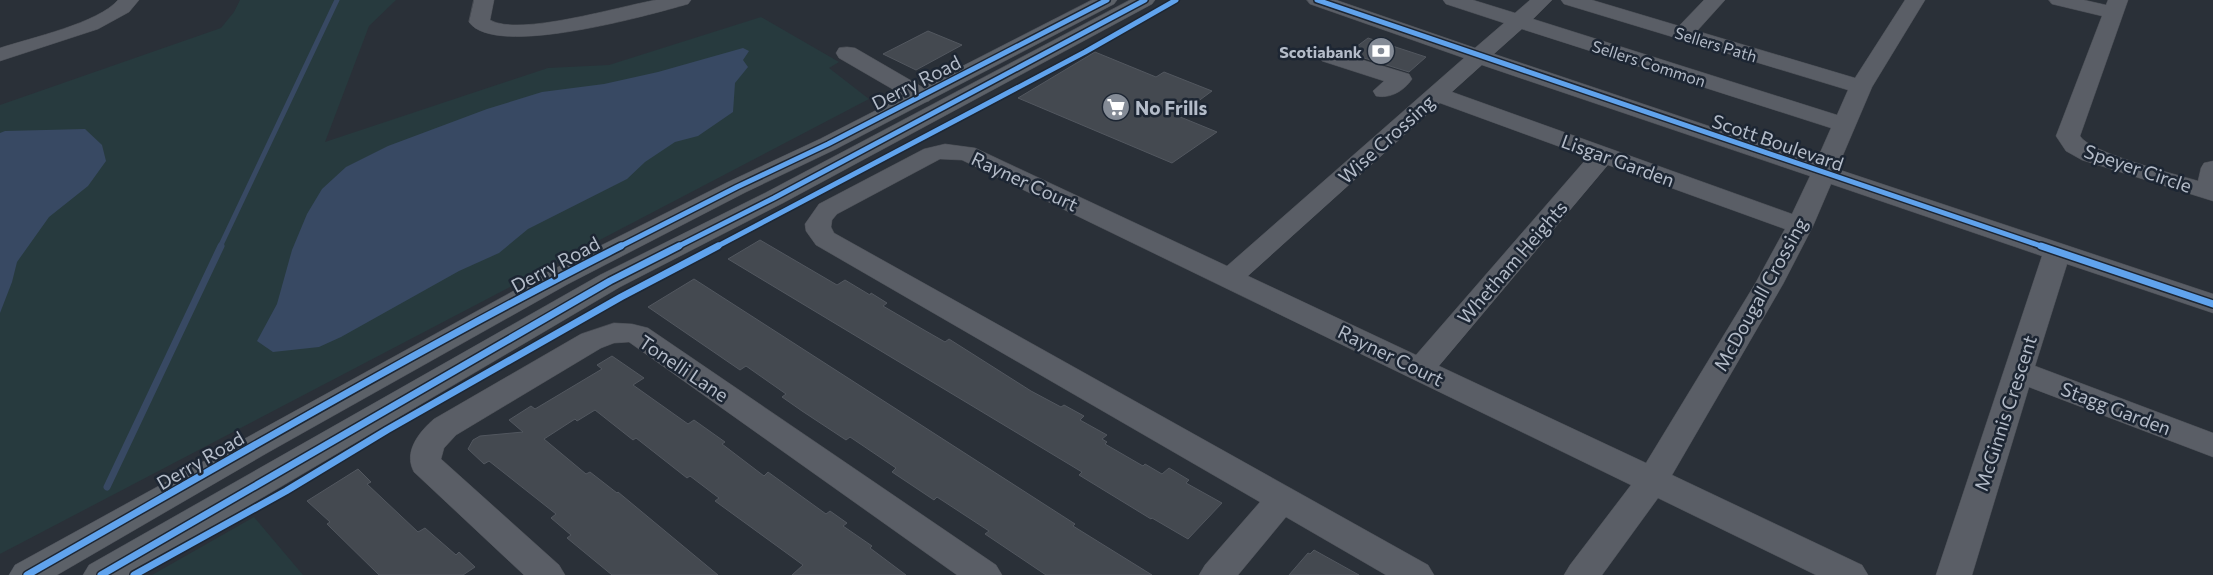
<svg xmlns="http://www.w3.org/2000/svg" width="2213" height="575" viewBox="0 0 2213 575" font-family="Commissioner,sans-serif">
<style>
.green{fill:#273a3e}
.water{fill:#384963}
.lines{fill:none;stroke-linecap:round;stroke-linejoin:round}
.stream-far1{stroke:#384963;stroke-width:5}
.stream{stroke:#384963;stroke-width:7}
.building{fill:#444950;stroke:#52575f}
.minor-casing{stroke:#484c53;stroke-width:1}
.major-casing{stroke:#484c55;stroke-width:1}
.minor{fill:#5a5e66;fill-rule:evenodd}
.major{fill:#5c6168;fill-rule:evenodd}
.cycleway-far1-casing{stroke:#1d2633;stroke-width:8}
.cycleway-casing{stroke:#1d2633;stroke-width:10}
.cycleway-far1{stroke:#60a3ed;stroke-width:5}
.cycleway{stroke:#60a3ed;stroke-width:7}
.labels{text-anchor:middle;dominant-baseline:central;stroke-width:5;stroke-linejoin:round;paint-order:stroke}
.far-street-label{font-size:16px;fill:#b4bcc9;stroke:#1d2633}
.far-poi-label{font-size:16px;font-weight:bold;fill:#b4bcc9;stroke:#1d2633;text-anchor:end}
.street-label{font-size:19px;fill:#b4bcc9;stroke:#1d2633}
.poi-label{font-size:19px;font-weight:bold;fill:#b4bcc9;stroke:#1d2633;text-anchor:start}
</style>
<rect width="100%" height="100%" fill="#2a3038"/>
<!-- green -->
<g class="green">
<polygon points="240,0 396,0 369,26 325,142 548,68 609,65 761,17 839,62 829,68 869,99 0,554 0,105 221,28 234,12"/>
<polygon points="254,517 303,575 152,575"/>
</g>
<!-- water -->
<g class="water">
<polygon points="743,48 749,51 743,60 748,67 735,83 733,112 698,136 675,142 645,162 627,179 528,229 499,253 459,271 341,337 319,347 273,352 257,341 277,304 292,250 307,214 322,189 346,167 388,146 487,109 542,92 604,84 658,72"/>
<polygon points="85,129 102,145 106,161 88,186 49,217 17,262 12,282 0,313 0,133 5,131"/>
</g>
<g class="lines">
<!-- stream-far1 -->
<polyline class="stream-far1" points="220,247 337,0"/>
<!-- stream -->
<polyline class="stream" points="107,487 221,246"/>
</g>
<!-- building -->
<g class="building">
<polygon points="928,31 962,45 916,70 883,54"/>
<polygon points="1368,38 1426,57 1409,72 1348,53"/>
<polygon points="1095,52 1156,77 1164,72 1212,91 1178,116 1217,132 1172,163 1018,98"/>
<polygon points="760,240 837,285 845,280 870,295 871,293 887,303 883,306 924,330 945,342 949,339 1031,391 1061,407 1064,405 1084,416 1080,420 1107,435 1102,439 1107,442 1105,444 1143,466 1145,464 1162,474 1169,468 1189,480 1186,483 1222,503 1188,539 1152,518 1151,519 1079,475 1082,472 728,259"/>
<polygon points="694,279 1075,524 1073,526 1152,575 1046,575 985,534 989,531 937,497 934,500 892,472 896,468 850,437 846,440 802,411 782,397 786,394 746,366 740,370 648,307"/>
<polygon points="612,356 644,378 633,385 688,424 694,420 725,442 722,444 764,476 768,472 826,514 830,511 847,523 843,526 872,546 870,548 906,575 792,575 803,565 715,501 719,498 690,476 687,478 636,438 633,440 595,410 577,421 575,419 544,439 586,474 590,472 617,493 618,492 718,575 612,575 567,538 571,535 551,518 556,514 489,461 484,464 468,449 473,440 480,436 523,432 509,420 531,406 535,409 602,369 597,365"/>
<polygon points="358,469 371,482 367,484 418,532 425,528 456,555 459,552 475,567 463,575 379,575 327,524 330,522 307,501"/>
<polygon points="1314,550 1359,575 1289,575 1308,553 1310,554"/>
</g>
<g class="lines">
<!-- minor casing -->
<g class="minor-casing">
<g id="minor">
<path d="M118 0H139L129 12 98 29 0 61V48C30 38 99 23 118 0Z"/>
<path d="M474 0H494L490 20C519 37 620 6 656 0 667 0 680 0 691 0L688 4C649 15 494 59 469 22Z"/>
<path d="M1307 0H1336L1475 48 1504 23 1446 4 1443 0H1473L1515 13 1530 0H1552L1533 19 1837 115 1848 90 1564 4 1561 0H1592L1679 26 1704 0H1725L1697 31 1855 78 1905 0H1925L1872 87 1837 169 2213 294V313L2067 264 2035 366 2213 433V457L2029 387 1972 575H1936L2042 256 1831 184 1813 226 1783 284 1672 475 1862 565 1868 575H1816L1658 498 1602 575H1564L1570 565 1631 485 962 160 940 159 837 214 832 220 831 227 834 233 1428 565 1434 575H1386L1286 517 1238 575H1199L1205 565 1260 502 816 245 806 231 805 224 819 204 924 149 945 144 975 148 1227 266 1464 58 1310 4ZM1522 29 1831 128 1816 162 1494 54ZM1482 65 1810 176 1792 214 1452 92ZM1440 103 1588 157 1416 355 1248 276ZM1608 165 1785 229 1755 284 1646 463 1439 366Z"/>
<path d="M2049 0H2084L2106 5 2108 0H2128L2080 136C2090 153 2175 174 2198 181L2201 168 2204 163 2213 161V201L2082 160 2066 151 2056 136 2102 16 2052 4Z"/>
<polygon points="847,47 855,48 929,91 932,96 929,101 921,103 913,101 839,58 836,53 839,48"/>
<path d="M1330 50 1409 74 1412 79C1404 91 1390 99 1376 96L1373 91 1384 81 1322 61 1319 56 1322 51Z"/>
<path d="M614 323 632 324 648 328 996 565 1002 575H957L629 342 614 343 601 348 456 435 444 448 441 459 559 565 565 575H524L414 472C403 452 419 432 434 419L581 334Z"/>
</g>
</g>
<!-- major casing -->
<g class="major-casing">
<g id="major">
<polygon points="1092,0 1117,0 1114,4 836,149 746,192 568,284 267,453 57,575 9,575 15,565 548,272 728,182 820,139"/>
<polygon points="1130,0 1155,0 1152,4 783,203 620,287 131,575 83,575 89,565 600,275 765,193"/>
</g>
</g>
<!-- minor -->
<use href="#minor" class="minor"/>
<!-- major -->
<use href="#major" class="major"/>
<!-- cycleway-far1 casing -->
<g class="cycleway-far1-casing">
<g id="cycleway-far1">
<polyline points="1317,0 2044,247"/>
<polyline points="619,247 737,187 828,144 1107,0"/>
<polyline points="677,247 774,198 1145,0"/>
<polyline points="716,247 1085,52 1176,0"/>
</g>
</g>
<!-- cycleway casing -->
<g class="cycleway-casing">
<g id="cycleway">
<polyline points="2041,246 2213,304"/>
<path d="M27 575C224 463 420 348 621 246"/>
<polyline points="101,575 610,281 679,246"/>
<polyline points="134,575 286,491 387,430 621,297 718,246"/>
</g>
</g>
<!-- cycleway-far1 -->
<use href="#cycleway-far1" class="cycleway-far1"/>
<!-- cycleway -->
<use href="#cycleway" class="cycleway"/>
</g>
<!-- icons -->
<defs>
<g id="bank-disc" transform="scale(1.4375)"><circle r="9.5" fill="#848b96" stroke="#1d2633"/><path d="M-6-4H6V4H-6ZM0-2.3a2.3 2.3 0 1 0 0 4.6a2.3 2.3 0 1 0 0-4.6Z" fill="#fff"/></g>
<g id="supermarket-disc" transform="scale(1.4375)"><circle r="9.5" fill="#848b96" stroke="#1d2633"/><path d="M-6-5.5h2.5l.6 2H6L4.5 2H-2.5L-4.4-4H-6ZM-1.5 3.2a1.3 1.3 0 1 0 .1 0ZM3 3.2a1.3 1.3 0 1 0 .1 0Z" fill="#fff"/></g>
</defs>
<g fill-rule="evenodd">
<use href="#bank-disc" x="1381" y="51"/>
<use href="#supermarket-disc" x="1116" y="107"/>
</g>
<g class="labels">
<!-- far-street labels -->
<g class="far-street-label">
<text transform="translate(1716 44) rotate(17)">Sellers Path</text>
<text transform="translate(1649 63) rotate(18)">Sellers Common</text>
</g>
<!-- far-poi labels -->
<g class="far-poi-label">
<text x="1362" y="51">Scotiabank</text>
</g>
<!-- street labels -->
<g class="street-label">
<text transform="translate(916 82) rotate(-27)">Derry Road</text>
<text transform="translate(1386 139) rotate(-42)">Wise Crossing</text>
<text transform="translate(1778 142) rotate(19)">Scott Boulevard</text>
<text transform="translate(1618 160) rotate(20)">Lisgar Garden</text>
<text transform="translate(2138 168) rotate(19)">Speyer Circle</text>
<text transform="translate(1025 181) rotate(25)">Rayner Court</text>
<text transform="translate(1512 262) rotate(-49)">Whetham Heights</text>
<text transform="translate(555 264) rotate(-28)">Derry Road</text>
<text transform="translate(1760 294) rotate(-61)">McDougall Crossing</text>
<text transform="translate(1391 355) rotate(26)">Rayner Court</text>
<text transform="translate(684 368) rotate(34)">Tonelli Lane</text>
<text transform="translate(2116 408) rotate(21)">Stagg Garden</text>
<text transform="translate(2005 413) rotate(-72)">McGinnis Crescent</text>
<text transform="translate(200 460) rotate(-30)">Derry Road</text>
</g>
<!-- poi labels -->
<g class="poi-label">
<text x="1135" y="107">No Frills</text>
</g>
</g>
</svg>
